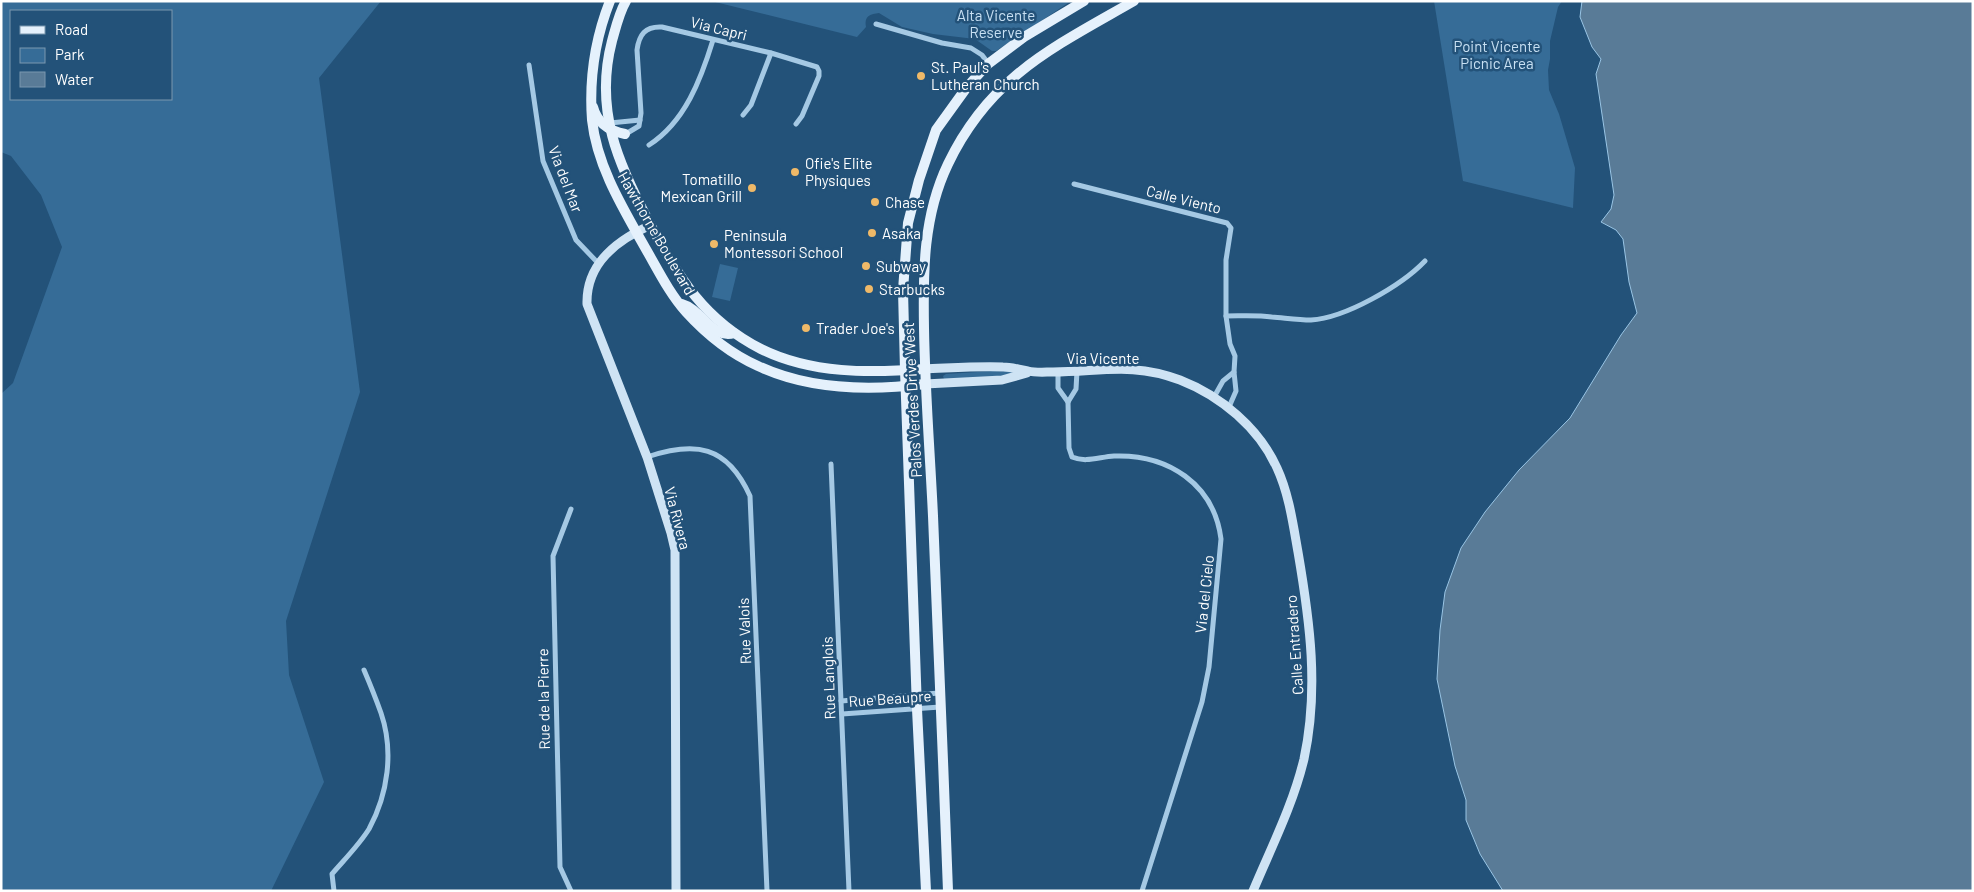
<svg xmlns="http://www.w3.org/2000/svg" width="1974" height="892" viewBox="0 0 1974 892" font-family="Barlow,sans-serif">
<style>
.green{fill:#366c97;fill-rule:evenodd}
.water{fill:#597b97;stroke:#99c5e5}
.lines{fill:none;stroke-linecap:round;stroke-linejoin:round}
.street{stroke:#a5c9e4;stroke-width:5}
.secondary{stroke:#cee3f4;stroke-width:9}
.primary{stroke:#e5f1fc;stroke-width:10}
.poi-dot{fill:#efb968;stroke:#235279;stroke-width:2}
.labels{text-anchor:middle;dominant-baseline:central;stroke-width:5;stroke-linejoin:round;paint-order:stroke}
.park-label{font-size:15px;fill:#c8e0f3;stroke:#235279}
.street-label{font-size:15px;fill:#fff;stroke:#235279}
.poi-label{font-size:15px;fill:#fff;stroke:#235279;text-anchor:start}
</style>
<rect width="100%" height="100%" fill="#235279"/>
<!-- green -->
<g class="green">
<path d="M1 1H381L319 78 360 392 286 621 289 675 324 782 271 891H1V394L13 383 62 247 41 195 11 156 1 152ZM11 11H171V99H11Z"/>
<path d="M711 1H1071L996 51H992L975 39 933 34 902 27 879 13C869 14 864 17 866 27L857 37Z"/>
<polygon points="1434,1 1562,1 1558,7 1550,41 1550,59 1548,70 1549,90 1559,114 1575,168 1573,208 1463,181"/>
<polygon points="720,264 738,268 730,301 712,297"/>
<polygon points="993,371 1015,372 998,378 944,379 943,376 946,374"/>
</g>
<!-- water -->
<polygon class="water" points="1582,1 1973,1 1973,891 1503,891 1480,854 1466,820 1466,800 1455,766 1437,679 1440,630 1445,592 1461,548 1485,512 1519,470 1570,418 1621,335 1637,313 1629,282 1623,239 1616,230 1601,222 1611,209 1614,195 1596,74 1601,59 1592,47 1580,17"/>
<g class="lines">
<!-- street -->
<g class="street">
<polyline points="876,24 942,43 971,48 982,55 988,63"/>
<polyline points="529,65 543,161 576,240 598,263"/>
<polyline points="743,115 751,105 771,53"/>
<polyline points="610,123 640,120"/>
<path d="M624 135 639 126 641 113 637 50C639 35 645 26 662 27L771 53 817 67 819 71V76L802 116 796 124"/>
<path d="M649 145C685 122 701 79 713 40"/>
<polyline points="1074,184 1227,223 1231,228 1226,260 1226,316 1230,344 1235,356 1234,372 1236,391 1229,407"/>
<path d="M1226 316C1242 316 1257 315 1272 317 1285 318 1298 320 1311 320 1345 318 1401 286 1425 261"/>
<path d="M1077 371 1076 389 1068 402 1069 448 1072 457C1086 463 1099 457 1114 456 1168 454 1214 484 1221 539L1209 667 1202 702 1142 891"/>
<polyline points="1058,372 1058,388 1068,402"/>
<polyline points="1214,397 1223,381 1234,372"/>
<path d="M647 457C695 441 727 445 750 496L767 891"/>
<polyline points="831,464 849,891"/>
<polyline points="841,701 939,693"/>
<polyline points="842,714 940,707"/>
<path d="M334 891 332 874C344 860 359 845 369 829 388 794 394 751 381 713 376 699 370 684 364 670"/>
<polyline points="571,891 560,867 553,556 571,509"/>
</g>
<!-- secondary -->
<g class="secondary">
<path d="M651 225C617 240 586 263 587 304L647 457 671 533 675 550 676 891"/>
<path d="M924 369C951 368 977 366 1003 367 1012 367 1020 370 1028 371 1036 373 1045 372 1053 372 1100 372 1133 362 1180 380 1221 396 1259 428 1277 468 1289 494 1293 524 1298 552 1310 622 1319 689 1304 759 1293 805 1271 848 1253 891"/>
<polyline points="925,384 1002,380 1027,373"/>
</g>
<!-- primary -->
<g class="primary">
<path d="M610 1C595 39 589 79 592 120 597 167 624 210 647 251 659 272 670 294 686 312 706 334 731 354 758 366 809 390 869 391 925 384"/>
<path d="M626 1C619 13 616 27 612 41 594 110 618 164 650 224 679 278 704 320 761 349 811 374 870 373 924 369"/>
<path d="M593 107C597 123 610 131 625 134"/>
<path d="M682 304C701 309 713 340 734 333"/>
<polyline points="926,891 917,709 905,370 903,290 908,223 919,180 936,130 967,87 988,64 1024,37 1084,1"/>
<path d="M948 891C943 766 939 641 933 516 930 453 925 391 924 328 923 272 923 216 948 164 990 76 1054 47 1134 1"/>
</g>
</g>
<!-- markers -->
<g class="poi-dot">
<circle cx="921" cy="76" r="5"/>
<circle cx="795" cy="172" r="5"/>
<circle cx="752" cy="188" r="5"/>
<circle cx="875" cy="202" r="5"/>
<circle cx="872" cy="233" r="5"/>
<circle cx="714" cy="244" r="5"/>
<circle cx="866" cy="266" r="5"/>
<circle cx="869" cy="289" r="5"/>
<circle cx="806" cy="328" r="5"/>
</g>
<g class="labels">
<!-- park labels -->
<g class="park-label">
<text x="996" y="15">Alta Vicente<tspan x="996" dy="17">Reserve</tspan></text>
<text x="1497" y="46">Point Vicente<tspan x="1497" dy="17">Picnic Area</tspan></text>
</g>
<!-- street labels -->
<g class="street-label">
<text transform="translate(719 28) rotate(14)">Via Capri</text>
<text transform="translate(566 179) rotate(69)">Via del Mar</text>
<text transform="translate(1184 199) rotate(14)">Calle Viento</text>
<text transform="translate(657 233) rotate(60)">Hawthorne Boulevard</text>
<text x="1103" y="358">Via Vicente</text>
<text transform="translate(912 400) rotate(-93)">Palos Verdes Drive West</text>
<text transform="translate(678 518) rotate(75)">Via Rivera</text>
<text transform="translate(1204 594) rotate(-84)">Via del Cielo</text>
<text transform="translate(744 631) rotate(-92)">Rue Valois</text>
<text transform="translate(1294 645) rotate(-94)">Calle Entradero</text>
<text transform="translate(828 678) rotate(-92)">Rue Langlois</text>
<text transform="translate(890 698) rotate(-4)">Rue Beaupre</text>
<text transform="translate(543 699) rotate(-91)">Rue de la Pierre</text>
</g>
<!-- poi labels -->
<g class="poi-label">
<text x="931" y="67">St. Paul's<tspan x="931" dy="17">Lutheran Church</tspan></text>
<text x="805" y="163">Ofie's Elite<tspan x="805" dy="17">Physiques</tspan></text>
<text x="742" y="179" text-anchor="end">Tomatillo<tspan x="742" dy="17">Mexican Grill</tspan></text>
<text x="885" y="202">Chase</text>
<text x="882" y="233">Asaka</text>
<text x="724" y="235">Peninsula<tspan x="724" dy="17">Montessori School</tspan></text>
<text x="876" y="266">Subway</text>
<text x="879" y="289">Starbucks</text>
<text x="816" y="328">Trader Joe's</text>
</g>
</g>
<!-- border -->
<rect width="1974" height="892" fill="none" stroke="#ffffff" stroke-width="5"/>
<!-- legend -->
<rect x="10" y="10" width="162" height="90" fill="#235279" stroke="#7b97af"/>
<rect x="20" y="26" width="25" height="8" fill="#e5f1fc" stroke="#7b97af"/>
<text x="55" y="35" font-size="15" fill="#ffffff">Road</text>
<rect x="20" y="48" width="25" height="15" fill="#366c97" stroke="#7b97af"/>
<text x="55" y="60" font-size="15" fill="#ffffff">Park</text>
<rect x="20" y="72" width="25" height="15" fill="#597b97" stroke="#7b97af"/>
<text x="55" y="85" font-size="15" fill="#ffffff">Water</text>
</svg>
